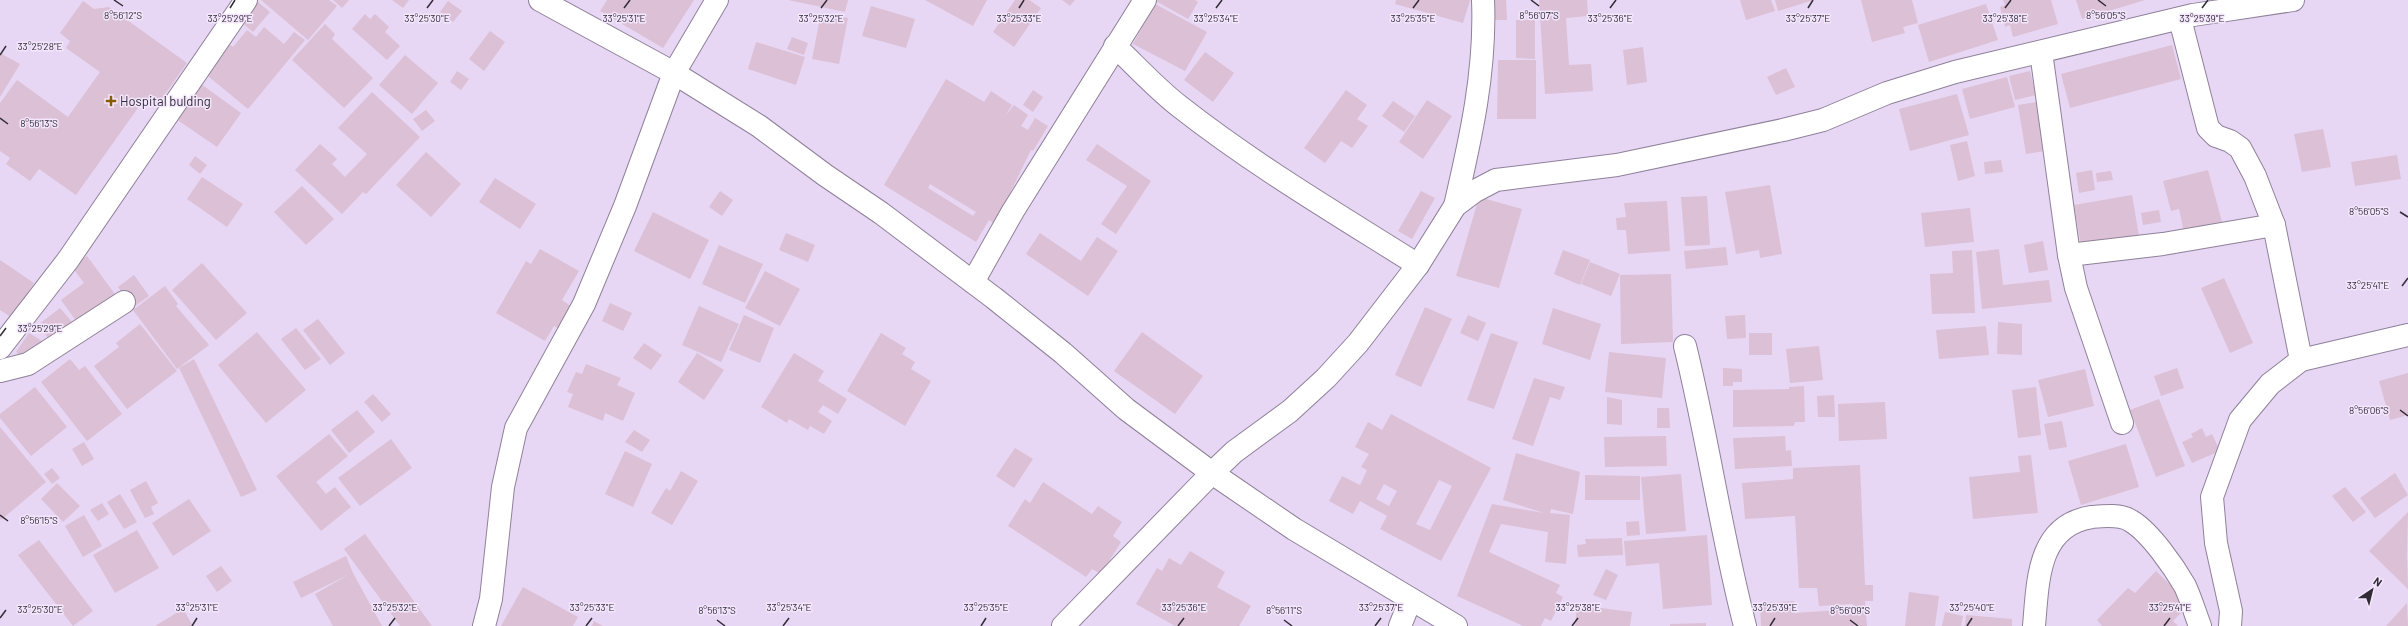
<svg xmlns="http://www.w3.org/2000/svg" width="2408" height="626" viewBox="0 0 2408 626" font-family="Barlow,sans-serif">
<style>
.building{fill:#dcc0d5;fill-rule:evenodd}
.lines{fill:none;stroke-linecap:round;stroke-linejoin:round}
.street-casing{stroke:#8f819a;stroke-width:24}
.street{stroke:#fff;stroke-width:22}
.ticks{fill:none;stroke:#312b36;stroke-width:1.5}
.poi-dot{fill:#8a5c00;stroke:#f3e6fd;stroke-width:1.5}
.labels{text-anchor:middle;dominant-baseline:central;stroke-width:3;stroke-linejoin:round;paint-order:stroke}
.poi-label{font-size:13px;fill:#312b36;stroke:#f3e6fd;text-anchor:start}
.ticks-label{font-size:10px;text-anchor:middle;fill:#312b36;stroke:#f3e6fd;stroke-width:3;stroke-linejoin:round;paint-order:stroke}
</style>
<rect width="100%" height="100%" fill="#e7d7f4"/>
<!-- building -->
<g class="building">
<polygon points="261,0 329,0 337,6 308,40"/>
<polygon points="333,0 349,0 342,8"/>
<polygon points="392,0 409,0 403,8"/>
<polygon points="607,0 694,0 663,48 600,11"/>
<polygon points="788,0 848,0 845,12"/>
<polygon points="925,0 987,0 973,26"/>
<polygon points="1015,0 1029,0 1041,8 1014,47 993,32"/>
<polygon points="1062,0 1075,0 1070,6"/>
<polygon points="1154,0 1195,0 1198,2 1188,19"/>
<polygon points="1396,0 1470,0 1463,23 1395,4"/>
<polygon points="1488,0 1506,0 1507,20 1489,20"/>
<polygon points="1539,0 1587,0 1588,16 1566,18 1569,65 1591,64 1593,91 1545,94"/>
<polygon points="1740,0 1771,0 1775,11 1746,20"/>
<polygon points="1775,0 1814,0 1778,11"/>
<polygon points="1861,0 1912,0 1918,23 1903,27 1905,33 1872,42"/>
<polygon points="2003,0 2051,0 2058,24 2013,37 2010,25 2005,27 2000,7 2005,5"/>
<polygon points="2076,0 2145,0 2082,19"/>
<polygon points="83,1 94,9 109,7 187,63 156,107 145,98 76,195 39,169 30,181 6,164 10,158 0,151 0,103 17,80 68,117 100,72 66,48 70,41 60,33"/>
<polygon points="257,1 270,12 253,32 240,21"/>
<polygon points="448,1 462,11 453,22 440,12"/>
<polygon points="1155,4 1207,32 1185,71 1133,44"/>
<polygon points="1986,4 1998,40 1929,62 1918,25"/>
<polygon points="871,6 915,19 906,48 862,36"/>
<polygon points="821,13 848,18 839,64 812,59"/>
<polygon points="365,14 370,19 375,14 389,27 385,32 400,46 387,60 352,29"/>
<polygon points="1516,20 1535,20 1535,59 1516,58"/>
<polygon points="325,24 335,34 332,39 373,78 344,108 292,60"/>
<polygon points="264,27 284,44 294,32 305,40 248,109 203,72 227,42 233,47 247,30 256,37"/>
<polygon points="490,31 505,42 484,71 469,59"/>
<polygon points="792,37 808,43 804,55 787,49"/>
<polygon points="756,42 805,57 796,85 748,69"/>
<polygon points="2172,45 2181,79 2070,108 2061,74"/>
<polygon points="1643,47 1647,82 1627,85 1623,50"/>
<polygon points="1205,52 1234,73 1213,102 1184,80"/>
<polygon points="0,53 20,64 0,97"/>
<polygon points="405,55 438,83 412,114 379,85"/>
<polygon points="1498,60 1536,60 1536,119 1497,119"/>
<polygon points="1786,68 1795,87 1776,95 1767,77"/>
<polygon points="457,71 469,79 461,90 450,82"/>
<polygon points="2030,71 2036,95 2015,100 2009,76"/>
<polygon points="2007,77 2015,107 1970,119 1962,89"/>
<path d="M946 79 984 102 991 91 1012 105 1005 116 1014 105 1028 115 1021 126 1028 130 1035 118 1048 126 1033 151 1031 150 995 224 989 220 976 242 884 185ZM930 184 976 212 973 216 928 188Z"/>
<polygon points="201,84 241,113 217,147 176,119"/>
<polygon points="1033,90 1043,97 1033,112 1023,105"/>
<polygon points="1346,90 1367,105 1357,119 1368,126 1352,148 1341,141 1325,163 1304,148"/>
<polygon points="372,92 420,137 366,194 363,192 342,214 295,170 320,144 337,159 332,164 345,177 367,154 338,128"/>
<polygon points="1957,94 1969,135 1910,151 1899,109"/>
<polygon points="1427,100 1452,116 1423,159 1399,142"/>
<polygon points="1393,101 1415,116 1404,132 1382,116"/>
<polygon points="2044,101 2052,150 2026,154 2018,105"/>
<polygon points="426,110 435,121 422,131 413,119"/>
<polygon points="2323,129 2331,167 2302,172 2294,134"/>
<polygon points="1967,141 1975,176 1958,181 1950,145"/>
<polygon points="1097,144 1151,181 1116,234 1101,224 1127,186 1086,160"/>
<polygon points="426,152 461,184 431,217 396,185"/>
<polygon points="2397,155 2401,179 2355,186 2351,162"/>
<polygon points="195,156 207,165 200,174 189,165"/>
<polygon points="2001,160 2003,172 1985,174 1984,162"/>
<polygon points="2092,170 2095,190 2079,193 2076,173"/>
<polygon points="2208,170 2222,222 2184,232 2179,209 2171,211 2163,181"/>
<polygon points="2111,171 2113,180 2097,182 2096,173"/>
<polygon points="202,177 243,204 227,227 187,199"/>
<polygon points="495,178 536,204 520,229 479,202"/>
<polygon points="1770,185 1782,254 1760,258 1759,250 1736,254 1725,192"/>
<polygon points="302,186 334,219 306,245 274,212"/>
<polygon points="720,191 733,200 722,216 709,207"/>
<polygon points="1421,191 1435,198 1412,239 1398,231"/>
<polygon points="2132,195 2139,236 2081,246 2074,205"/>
<polygon points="1707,196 1710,245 1685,246 1681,197"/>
<polygon points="1479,197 1522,209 1499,288 1456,276"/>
<polygon points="1667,201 1670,251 1628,254 1626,230 1617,230 1616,218 1626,217 1624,203"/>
<polygon points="1970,208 1974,242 1925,247 1921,213"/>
<polygon points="2159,210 2161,222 2143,225 2141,213"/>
<polygon points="653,212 709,240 690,279 634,251"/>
<polygon points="786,233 815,245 808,262 779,250"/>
<polygon points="1040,233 1081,261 1097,237 1118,251 1088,296 1026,254"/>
<polygon points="2043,241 2048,270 2029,273 2024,245"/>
<polygon points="719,245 763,264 745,303 702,284"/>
<polygon points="1726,247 1728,265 1686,269 1684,251"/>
<polygon points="540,249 579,271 562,300 572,307 559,329 554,326 545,341 496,313 526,261 531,264"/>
<polygon points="1999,249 2003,285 2049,280 2052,302 1982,309 1976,252"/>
<polygon points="1563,250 1590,260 1580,285 1554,274"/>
<polygon points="1972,250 1975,313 1932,314 1930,274 1953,273 1952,251"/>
<polygon points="87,256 117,297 79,325 61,300 84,283 72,267"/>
<polygon points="0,260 34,283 11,317 0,310"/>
<polygon points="1590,262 1620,274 1611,296 1581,284"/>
<polygon points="202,263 247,313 216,340 172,290"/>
<polygon points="765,271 800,289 780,326 745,308"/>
<polygon points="1671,274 1673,342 1621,344 1620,275"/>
<polygon points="134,275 149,296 132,308 118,287"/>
<polygon points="2224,278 2253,343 2230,353 2201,288"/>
<polygon points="165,286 178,304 176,306 209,345 177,369 133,310"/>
<polygon points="610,303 632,313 623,331 602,321"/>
<polygon points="699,306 739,324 721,362 682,345"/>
<polygon points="1425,307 1452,319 1421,387 1395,375"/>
<polygon points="60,308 72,322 50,340 38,325"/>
<polygon points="1553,308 1601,324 1590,360 1542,344"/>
<polygon points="744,315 774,328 760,363 729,350"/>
<polygon points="1468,315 1486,323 1478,341 1460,333"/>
<polygon points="1745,315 1746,338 1727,339 1725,316"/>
<polygon points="318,319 345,353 330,365 303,330"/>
<polygon points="1998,322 2022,324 2022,355 1997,354"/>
<polygon points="140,324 177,371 127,409 94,366 119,347 116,343"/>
<polygon points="1986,326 1989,355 1939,359 1936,330"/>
<polygon points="296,328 321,359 305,370 281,339"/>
<polygon points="257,332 306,390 266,423 218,365"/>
<polygon points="1142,332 1203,376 1175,414 1114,371"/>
<polygon points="29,333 42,341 28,361 16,352"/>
<polygon points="881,333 906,348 902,354 915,362 911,369 931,381 905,426 847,391"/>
<polygon points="1491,333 1518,342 1494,409 1467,400"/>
<rect x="1749" y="333" width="23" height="22"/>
<polygon points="644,343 662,355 651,370 633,358"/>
<polygon points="1819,346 1823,380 1790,383 1786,349"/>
<polygon points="1609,352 1666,358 1662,398 1605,392"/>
<polygon points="697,353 724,370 704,400 678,382"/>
<polygon points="794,353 824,371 818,381 847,399 838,414 823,405 818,412 832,421 824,434 810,426 808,430 789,419 787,423 761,407"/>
<polygon points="70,359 79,370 85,366 122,414 87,441 41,382"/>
<polygon points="194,359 257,490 241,497 179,368"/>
<polygon points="586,364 621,378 617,385 635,393 623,421 605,413 603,421 568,407 573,394 567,392 576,372 582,374"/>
<polygon points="1723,368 1742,369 1742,382 1733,382 1733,386 1723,386"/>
<polygon points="2177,368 2184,388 2161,396 2154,376"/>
<polygon points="2085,369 2094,406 2048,417 2038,380"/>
<polygon points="2408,373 2408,415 2390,420 2379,381"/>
<polygon points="1534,378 1565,387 1560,400 1550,397 1533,446 1512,439"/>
<polygon points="1804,386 1805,422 1795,422 1794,426 1733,427 1733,390 1789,389 1789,387"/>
<polygon points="35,387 67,427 31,456 0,418 0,414"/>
<polygon points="2036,387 2041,435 2018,438 2012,390"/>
<polygon points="373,394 391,414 382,422 364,402"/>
<polygon points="1834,395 1835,417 1818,417 1817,396"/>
<polygon points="1607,397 1622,400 1622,425 1607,424"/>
<polygon points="2159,399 2185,466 2156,477 2130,410"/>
<polygon points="1885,402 1887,439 1839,441 1838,404"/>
<polygon points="1657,408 1669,408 1670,428 1657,428"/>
<polygon points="357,410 375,432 349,453 331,430"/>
<path d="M1391 414 1491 468 1441 561 1380 529 1387 516 1360 501 1353 514 1329 501 1342 476 1360 485 1367 470 1361 467 1369 454 1355 447 1368 422 1382 430ZM1439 480 1452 486 1430 530 1416 524ZM1384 484 1397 491 1389 506 1376 499Z"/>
<polygon points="2062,421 2067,447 2049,450 2044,424"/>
<polygon points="0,427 46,482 1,520 0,518"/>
<polygon points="2202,428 2206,437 2212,434 2220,451 2192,463 2182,442 2193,437 2191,434"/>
<polygon points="634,430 650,440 642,452 625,442"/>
<polygon points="329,434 348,456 316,482 326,494 335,487 351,507 321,531 276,476"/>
<polygon points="1666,436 1667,466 1605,467 1604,437"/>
<polygon points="1785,436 1786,451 1791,450 1792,466 1735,469 1733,438"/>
<polygon points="391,439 412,468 360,506 338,478"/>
<polygon points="84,442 94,459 82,466 72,449"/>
<polygon points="2126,444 2139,487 2081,505 2068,461"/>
<polygon points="1015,448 1033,459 1014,488 996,476"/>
<polygon points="625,451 652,464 633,507 605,494"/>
<polygon points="1516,453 1580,472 1573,514 1551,509 1550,513 1570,515 1566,564 1545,562 1548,532 1501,524 1489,552 1560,585 1556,593 1563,597 1551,621 1545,618 1541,626 1523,626 1457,596 1492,504 1544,513 1503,500"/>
<polygon points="2031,455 2038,513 1973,519 1969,477 2020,472 2018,456"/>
<polygon points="1860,465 1865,585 1873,585 1873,601 1865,601 1867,626 1761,626 1760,603 1794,601 1795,613 1853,609 1853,604 1819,606 1817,588 1799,588 1795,516 1745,519 1742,483 1793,479 1793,468"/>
<polygon points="52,468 60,478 52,484 44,474"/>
<polygon points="681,471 698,481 672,525 651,513 666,488 670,491"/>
<polygon points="2395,473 2408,495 2375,518 2360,498"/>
<polygon points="1681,474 1686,531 1646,534 1641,477"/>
<polygon points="1585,475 1640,476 1640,500 1585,500"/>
<polygon points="146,481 158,503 151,507 154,514 145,518 130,490"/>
<polygon points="1043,482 1092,514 1098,506 1122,522 1113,536 1121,542 1101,574 1092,569 1086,577 1008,526 1025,499 1030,503"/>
<polygon points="57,483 80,506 63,522 41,499"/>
<polygon points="2345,487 2366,512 2353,522 2332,496"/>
<polygon points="120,494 137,522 124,529 107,502"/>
<polygon points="189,499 211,531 173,556 152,523"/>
<polygon points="102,503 109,514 98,521 90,510"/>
<polygon points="2408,512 2407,555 2408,589 2369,551"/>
<polygon points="84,515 102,546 83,557 65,526"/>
<polygon points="1639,521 1640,535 1627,536 1626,522"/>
<polygon points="137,530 159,568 115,593 93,555"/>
<polygon points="365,534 432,626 400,626 344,549"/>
<polygon points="1707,535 1712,605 1663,609 1659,563 1626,566 1624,541"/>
<polygon points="1622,538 1623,555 1578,557 1577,545 1586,544 1585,539"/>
<polygon points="39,540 93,611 73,626 18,555"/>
<polygon points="1190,551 1225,572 1217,587 1251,606 1239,626 1175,626 1136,604 1157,568 1162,571 1169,558 1181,565"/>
<polygon points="346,556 353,573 382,626 333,626 315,594 348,575 301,598 293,582"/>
<polygon points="221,566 232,581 217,592 206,576"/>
<polygon points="1606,569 1618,575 1606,600 1593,595"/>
<polygon points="2156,571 2190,604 2173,621 2178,626 2102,626 2097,620 2128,588 2135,593"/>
<polygon points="523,587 578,617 573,626 501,626"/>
<polygon points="1909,592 1939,596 1935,626 1905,626"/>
<polygon points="2407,603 2408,626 2386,626"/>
<polygon points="1577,605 1632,612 1630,626 1575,626"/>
<polygon points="183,609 193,626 155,626"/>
<polygon points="1945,612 1963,616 1961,626 1942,626"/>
<polygon points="1966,615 2012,619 2012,626 1965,626"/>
<polygon points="594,621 603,626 592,626"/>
<polygon points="1706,623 1706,626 1670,626 1670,624"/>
</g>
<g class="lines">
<!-- street casing -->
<g class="street-casing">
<g id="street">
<polyline points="540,0 674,73 759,126 825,175 881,213 994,298 1063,353 1126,409 1212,473 1294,529 1456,626"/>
<polyline points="2180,19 2208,128 2216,136 2230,141 2240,148 2255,176 2274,225 2301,360"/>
<path d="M1115 46C1136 66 1156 88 1179 106 1254 165 1337 214 1418 265"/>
<polyline points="2041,52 2069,255 2076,288 2122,423"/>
<path d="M1455 206C1471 137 1486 70 1483 0"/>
<polyline points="2069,255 2163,244 2274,225"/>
<polyline points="973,282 1013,211 1145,0"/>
<path d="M1685 346C1708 439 1721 534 1745 626"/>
<polyline points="0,348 68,260 246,0"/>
<polyline points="0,371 28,364 124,302"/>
<polyline points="484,626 491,599 503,487 516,428 584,304 625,206 674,73 717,0"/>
<polyline points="1063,626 1212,473 1234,452 1290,411 1326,378 1358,343 1418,265 1455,206 1475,191 1496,180 1617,165 1783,130 1823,120 1887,93 1955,72 2193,15 2293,0"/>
<polyline points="1400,626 1410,601"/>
<path d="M2034 626C2038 582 2037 525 2092 517 2103 516 2121 514 2131 521 2150 532 2174 567 2185 586 2191 599 2195 613 2200 626"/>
<polyline points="2230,626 2231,611 2216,543 2212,497 2240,420 2270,384 2301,360 2408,335"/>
</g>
</g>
<!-- street -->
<use href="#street" class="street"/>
</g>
<!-- ticks -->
<path class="ticks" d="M114 0 123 6M1531 0 1539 6M2098 0 2106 6M230 8 235 0M427 8 433 0M624 8 630 0M821 8 827 0M1019 8 1024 0M1216 8 1222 0M1413 8 1419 0M1610 8 1616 0M1808 8 1813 0M2005 8 2011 0M2202 8 2208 0M0 55 6 46M0 118 8 124M2400 212 2408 217M2402 286 2408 278M0 336 6 328M2400 410 2408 416M0 515 8 521M0 618 6 610M717 620 725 626M1284 620 1292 626M1850 620 1858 626M192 626 197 618M389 626 395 618M586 626 592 618M783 626 789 618M981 626 986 618M1178 626 1184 618M1375 626 1381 618M1572 626 1578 618M1770 626 1775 618M1967 626 1972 618M2164 626 2170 618"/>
<!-- markers -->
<path class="poi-dot" d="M109 95h4v4h4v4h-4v4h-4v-4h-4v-4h4z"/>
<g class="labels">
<!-- poi labels -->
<g class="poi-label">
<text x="120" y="101">Hospital bulding</text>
</g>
</g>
<g class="ticks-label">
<text x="123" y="19">8°56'12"S</text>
<text x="1539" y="19">8°56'07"S</text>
<text x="2106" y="19">8°56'05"S</text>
<text x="230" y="22">33°25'29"E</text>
<text x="427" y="22">33°25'30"E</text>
<text x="624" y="22">33°25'31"E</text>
<text x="821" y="22">33°25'32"E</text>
<text x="1019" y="22">33°25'33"E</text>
<text x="1216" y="22">33°25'34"E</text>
<text x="1413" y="22">33°25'35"E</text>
<text x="1610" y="22">33°25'36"E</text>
<text x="1808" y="22">33°25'37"E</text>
<text x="2005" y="22">33°25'38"E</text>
<text x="2202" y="22">33°25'39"E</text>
<text x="40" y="50">33°25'28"E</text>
<text x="39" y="127">8°56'13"S</text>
<text x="2369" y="215">8°56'05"S</text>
<text x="2368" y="289">33°25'41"E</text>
<text x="40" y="332">33°25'29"E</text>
<text x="2369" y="414">8°56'06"S</text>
<text x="39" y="524">8°56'15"S</text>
<text x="197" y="611">33°25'31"E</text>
<text x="395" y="611">33°25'32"E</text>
<text x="592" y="611">33°25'33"E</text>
<text x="789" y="611">33°25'34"E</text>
<text x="986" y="611">33°25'35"E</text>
<text x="1184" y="611">33°25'36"E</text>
<text x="1381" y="611">33°25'37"E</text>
<text x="1578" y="611">33°25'38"E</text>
<text x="1775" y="611">33°25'39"E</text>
<text x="1972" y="611">33°25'40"E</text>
<text x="2170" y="611">33°25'41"E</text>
<text x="40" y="613">33°25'30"E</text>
<text x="717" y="614">8°56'13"S</text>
<text x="1284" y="614">8°56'11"S</text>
<text x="1850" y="614">8°56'09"S</text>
</g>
<!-- north arrow -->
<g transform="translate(2372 590) rotate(35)" stroke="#f3e6fd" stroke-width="3" paint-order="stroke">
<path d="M0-3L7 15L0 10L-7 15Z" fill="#312b36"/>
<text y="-6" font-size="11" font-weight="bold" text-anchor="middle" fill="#312b36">N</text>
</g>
</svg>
